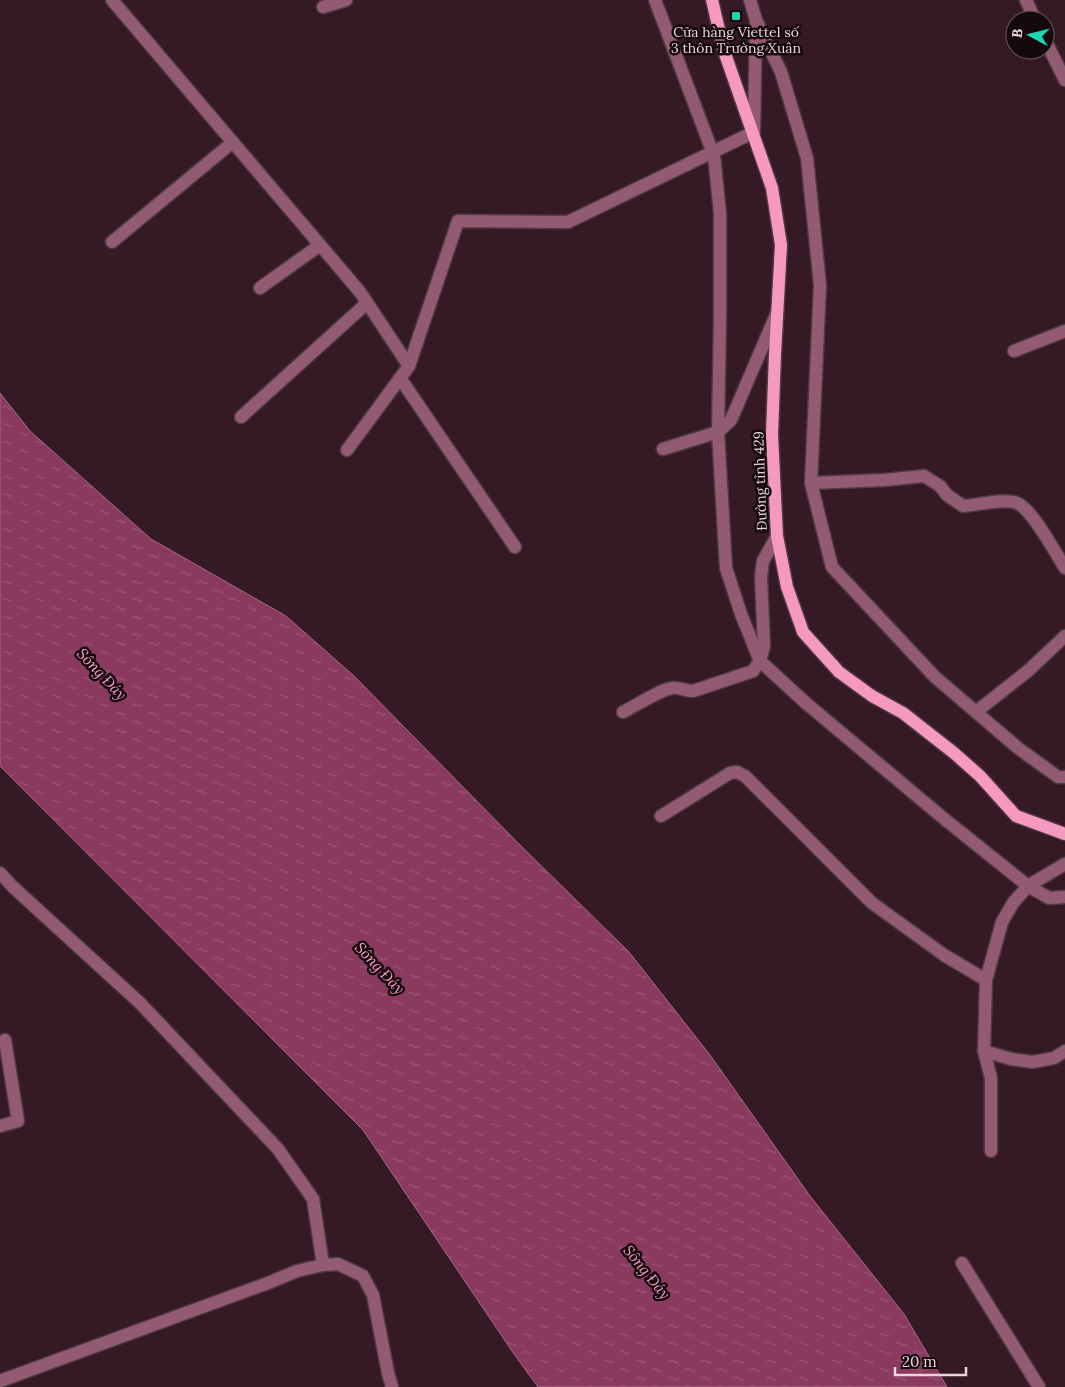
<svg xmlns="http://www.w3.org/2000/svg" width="1065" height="1387" viewBox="0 0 1065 1387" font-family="Lora,serif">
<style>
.water{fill:url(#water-ripples);stroke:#a66984}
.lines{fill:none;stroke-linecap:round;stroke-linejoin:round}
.minor-casing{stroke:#523842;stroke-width:15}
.major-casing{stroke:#523842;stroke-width:15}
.minor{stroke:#935b72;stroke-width:12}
.major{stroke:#f699c0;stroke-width:12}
.poi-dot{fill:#1ed5b0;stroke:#15090e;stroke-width:2}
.labels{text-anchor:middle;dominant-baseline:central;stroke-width:5;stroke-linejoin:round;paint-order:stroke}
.poi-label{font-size:14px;fill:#e9d6dc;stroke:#15090e}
.street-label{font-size:14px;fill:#e9d6dc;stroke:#15090e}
.water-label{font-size:15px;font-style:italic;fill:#fa9ec4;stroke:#15090e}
</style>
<defs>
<pattern id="water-ripples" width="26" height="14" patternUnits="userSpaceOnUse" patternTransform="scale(1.25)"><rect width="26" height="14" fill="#893a5e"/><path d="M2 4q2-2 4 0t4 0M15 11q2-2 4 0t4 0" fill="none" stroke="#9a5674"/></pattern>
</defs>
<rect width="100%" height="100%" fill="#351a25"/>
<!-- water -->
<polygon class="water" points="0,393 30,431 151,539 286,616 354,676 519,844 629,952 710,1055 810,1196 904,1314 947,1387 538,1387 514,1354 363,1130 0,766"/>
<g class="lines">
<!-- minor casing -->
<g class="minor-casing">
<g id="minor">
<polyline points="112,0 360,292 409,366"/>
<polyline points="655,0 714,156 720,213 720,318 718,432 726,568 741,614 760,661 807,704 942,817 1028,886 1049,898 1065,897"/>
<polyline points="1026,0 1035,20"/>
<polyline points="323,7 346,0"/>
<polyline points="756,20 781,72 807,158 820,285 811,483 832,567 935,677 1018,748 1058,777 1065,777"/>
<polyline points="1045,40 1065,80"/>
<polyline points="112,242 233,142"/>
<polyline points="260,288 320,245"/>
<polyline points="1014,351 1065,331"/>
<polyline points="400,378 515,547"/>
<polyline points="241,417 367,303"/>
<polyline points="663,449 718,432 731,420 776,315"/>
<polyline points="347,450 409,366 458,221 568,222 754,132 756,20 750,0"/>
<path d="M811 483 884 480 924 476 940 486 947 495 963 506C977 505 1005 498 1017 503 1032 509 1055 552 1065 568"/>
<path d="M623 712C635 706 661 689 673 688 679 687 686 691 693 691L753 671 760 661 764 646 761 577 763 561 777 536"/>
<polyline points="976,712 1029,670 1065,636"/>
<polyline points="661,816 730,773 737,772 745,776 872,903 944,955 986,980"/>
<polyline points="0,873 13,887 140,1003 278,1149 313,1199 323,1265"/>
<polyline points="984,1051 1011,1059 1033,1062 1054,1058 1065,1051"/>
<polyline points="0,1126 18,1121 5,1040"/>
<polyline points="991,1151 991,1078 984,1051 986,980 1002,922 1013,903 1028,886 1065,864"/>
<polyline points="962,1263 1039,1387"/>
<polyline points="0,1381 268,1283 297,1271 323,1265 338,1264 363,1276 373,1295 388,1373 392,1387"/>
</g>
</g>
<!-- major casing -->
<g class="major-casing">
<polyline id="major" points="712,0 724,51 772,188 781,245 775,354 772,435 777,536 787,587 803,632 839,672 872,696 903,713 954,753 980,776 1016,816 1065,834"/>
</g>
<!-- minor -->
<use href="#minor" class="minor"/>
<!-- major -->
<use href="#major" class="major"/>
</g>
<!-- markers -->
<rect class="poi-dot" x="731" y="11" width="10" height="10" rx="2.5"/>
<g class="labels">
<!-- poi labels -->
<g class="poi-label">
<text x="736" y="32">Cửa hàng Viettel số<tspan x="736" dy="16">3 thôn Trường Xuân</tspan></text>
</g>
<!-- street labels -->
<g class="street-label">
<text transform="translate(760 481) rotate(-92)">Đường tỉnh 429</text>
</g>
<!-- water labels -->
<g class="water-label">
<text transform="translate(102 674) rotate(47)">Sông Đáy</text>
<text transform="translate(380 968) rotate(47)">Sông Đáy</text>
<text transform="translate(647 1272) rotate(51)">Sông Đáy</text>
</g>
</g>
<!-- north arrow -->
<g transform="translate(1030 35) rotate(277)"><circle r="24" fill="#15090e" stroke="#6a5b60"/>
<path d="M0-4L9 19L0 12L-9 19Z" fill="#1ed5b0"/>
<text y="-8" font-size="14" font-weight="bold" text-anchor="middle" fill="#e9d6dc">B</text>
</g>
<!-- scale -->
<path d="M895 1367v8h71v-8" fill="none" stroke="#e9d6dc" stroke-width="2.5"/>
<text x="902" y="1367" font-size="15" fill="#e9d6dc" stroke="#15090e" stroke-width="4" paint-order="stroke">20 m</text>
</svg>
